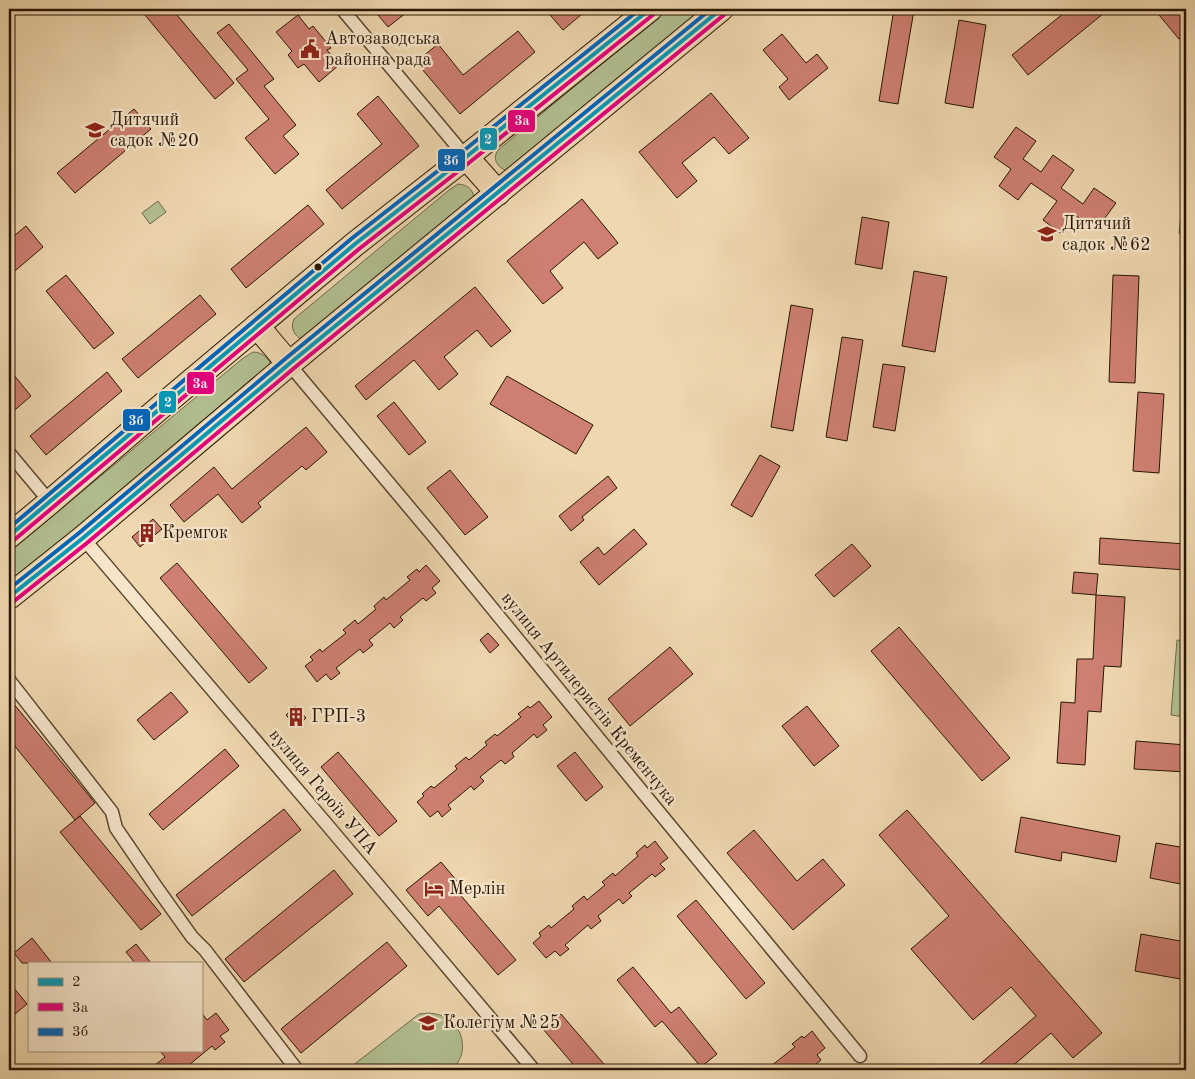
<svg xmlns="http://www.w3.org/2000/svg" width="1195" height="1079" viewBox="0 0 1195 1079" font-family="'Old Standard TT',serif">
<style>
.green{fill:#b2bf90;stroke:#6d6a4a}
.building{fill:#ce7f71;stroke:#281603}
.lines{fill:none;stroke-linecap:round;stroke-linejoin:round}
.street-casing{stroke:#5a462e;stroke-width:15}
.highway-casing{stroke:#281603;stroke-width:26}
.street{stroke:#f5e5cb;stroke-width:12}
.highway{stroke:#efd7af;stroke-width:24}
.bus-1-casing{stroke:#f5e5cb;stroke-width:8}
.bus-2-casing{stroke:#f5e5cb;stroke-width:8}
.bus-3-casing{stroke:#f5e5cb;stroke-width:8}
.bus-1{stroke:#049aba;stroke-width:4}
.bus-2{stroke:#e5007d;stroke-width:4}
.bus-3{stroke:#0065bd;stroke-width:4}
.bus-dot{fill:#281603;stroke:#f5e5cb;stroke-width:2}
.labels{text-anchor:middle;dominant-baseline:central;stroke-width:4.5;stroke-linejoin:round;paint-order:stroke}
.poi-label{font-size:18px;fill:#281603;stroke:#f5e5cb;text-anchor:start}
.street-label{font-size:18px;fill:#281603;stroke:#f5e5cb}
.line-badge{stroke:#f5e5cb;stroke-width:2}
.badge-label{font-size:14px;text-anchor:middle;font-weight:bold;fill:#fff}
</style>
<rect width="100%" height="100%" fill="#efd7af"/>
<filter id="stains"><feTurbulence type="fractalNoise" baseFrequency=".004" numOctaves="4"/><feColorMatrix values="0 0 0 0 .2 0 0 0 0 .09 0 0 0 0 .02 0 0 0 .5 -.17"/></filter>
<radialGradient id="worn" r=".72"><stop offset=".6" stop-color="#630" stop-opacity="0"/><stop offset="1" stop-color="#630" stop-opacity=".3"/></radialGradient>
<!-- green -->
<g class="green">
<path d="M668 9H709L507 171C497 167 492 159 498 150Z"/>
<polygon points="1186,166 1186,239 1179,233"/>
<path d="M458 184C467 185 472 188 474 197L304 340C294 337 290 328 294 319L449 190Z"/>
<polygon points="158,201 166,212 150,224 142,213"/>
<path d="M253 352C262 352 268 358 272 366L9 585V552L242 359Z"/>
<polygon points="1177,640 1186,641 1186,717 1171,715"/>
<path d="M429 1013C436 1014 443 1015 448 1019 462 1028 467 1048 458 1062 456 1066 453 1068 449 1070H347L419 1014Z"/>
</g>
<!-- building -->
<g class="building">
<polygon points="140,9 172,9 234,83 215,99"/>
<polygon points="373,9 411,9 388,27"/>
<polygon points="545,9 588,9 563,30"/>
<polygon points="894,9 914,10 898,104 879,101"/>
<polygon points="1069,9 1109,9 1028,75 1012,55"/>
<polygon points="1154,9 1186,9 1186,33 1179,39"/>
<polygon points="298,15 309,29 313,26 331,48 327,50 339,65 319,82 304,64 298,68 288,55 292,51 276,32"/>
<polygon points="959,20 986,25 973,108 945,103"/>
<polygon points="229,24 274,79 264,86 296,125 283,136 299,154 275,174 245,138 269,119 236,79 248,70 217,33"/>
<polygon points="518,31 535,52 460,114 416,62 438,44 463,75"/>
<polygon points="782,34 806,63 817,54 828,68 789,100 779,87 788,79 763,50"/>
<polygon points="711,93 749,138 729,154 714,137 682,163 697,181 677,198 639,152"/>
<polygon points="378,96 419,146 342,209 326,190 382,144 357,114"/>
<polygon points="134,109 151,129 75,193 57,173"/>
<polygon points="1016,127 1036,141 1023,159 1041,172 1053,155 1074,170 1061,188 1083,204 1094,188 1116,203 1096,230 1076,216 1063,235 1043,220 1057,201 1031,183 1018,200 999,186 1011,169 994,157"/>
<polygon points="582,199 618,243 598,259 584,242 550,271 563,288 543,304 507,261"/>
<polygon points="308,205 324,224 246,288 231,269"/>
<polygon points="862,217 889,222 882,269 855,264"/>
<polygon points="26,226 43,247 9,276 9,240"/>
<polygon points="914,271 947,277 935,352 902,346"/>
<polygon points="66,275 114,333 94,349 46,291"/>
<polygon points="1113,275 1139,276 1135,383 1109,382"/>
<polygon points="475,287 511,331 491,347 477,330 444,357 458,374 439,390 414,360 366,400 355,386"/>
<polygon points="200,295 216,314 138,378 122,359"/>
<polygon points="791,305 813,309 793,431 771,427"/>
<polygon points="842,337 863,340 847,441 826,437"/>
<polygon points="883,364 905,367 895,431 873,427"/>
<polygon points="9,369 31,396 9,415"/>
<polygon points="107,372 122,391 46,455 30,436"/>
<polygon points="507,376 593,425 576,454 490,404"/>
<polygon points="1138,392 1164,394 1159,473 1133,471"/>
<polygon points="394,402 426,442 409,455 377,416"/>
<polygon points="306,427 327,452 306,470 302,466 258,503 261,507 242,523 218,494 184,522 170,505 214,467 232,489"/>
<polygon points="760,455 780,466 752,517 731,505"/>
<polygon points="450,470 488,517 465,535 427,488"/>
<polygon points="608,476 617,488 582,517 584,520 571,531 559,516"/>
<polygon points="153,519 162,529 140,547 132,537"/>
<polygon points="634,529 647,544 599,585 580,562 598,547 604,555"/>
<polygon points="1100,538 1186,544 1186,570 1099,564"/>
<polygon points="852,544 871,566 834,597 815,575"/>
<polygon points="177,563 267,668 249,683 160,578"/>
<polygon points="426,565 440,581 432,588 436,593 426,601 423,598 400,617 403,620 394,628 390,623 369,640 373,645 363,653 360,649 336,668 340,673 331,680 326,674 317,682 305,666 313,660 310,657 320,649 322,652 346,633 343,630 355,620 358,624 376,609 374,606 384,597 386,600 410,580 407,577 417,569 419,572"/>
<polygon points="1074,572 1098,574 1096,595 1072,593"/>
<polygon points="1096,595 1125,597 1121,667 1104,666 1101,712 1088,711 1085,765 1057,763 1061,702 1075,703 1077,659 1093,659"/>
<polygon points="899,627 1010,758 982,781 871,651"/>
<polygon points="488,633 499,645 490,653 480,640"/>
<polygon points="670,647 693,674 630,726 608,699"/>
<polygon points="171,692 188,712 154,740 137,720"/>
<polygon points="9,698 95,803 75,820 9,739"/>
<polygon points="539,701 552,717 543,725 547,730 537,738 534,734 512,753 514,757 505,764 501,760 480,777 484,781 474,790 471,786 448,805 451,809 442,817 438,811 430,817 417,802 424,796 422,794 431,786 434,788 457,769 455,766 466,757 469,760 487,745 485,742 495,734 497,736 521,717 518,714 528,706 530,708"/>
<polygon points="295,706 306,718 296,727 286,715"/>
<polygon points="807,706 839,746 814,766 782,726"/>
<polygon points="1136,741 1186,745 1186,772 1134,769"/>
<polygon points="225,749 239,766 163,830 149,814"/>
<polygon points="338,752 397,821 379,836 321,767"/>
<polygon points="575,752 603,787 586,801 557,766"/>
<polygon points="284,809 301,830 192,916 176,895"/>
<polygon points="907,810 1102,1033 1073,1058 1051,1033 1008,1070 973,1070 1036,1016 1011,987 973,1020 911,949 949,916 879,835"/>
<polygon points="80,816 161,914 141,930 60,832"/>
<polygon points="1021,817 1120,836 1116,862 1062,852 1061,861 1015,852"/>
<polygon points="754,830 797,881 823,859 845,885 793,930 727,853"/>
<polygon points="655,841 668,858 660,864 665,869 655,877 652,874 629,893 632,896 623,904 619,899 598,916 601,921 591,929 588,925 565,945 569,949 560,956 555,951 546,958 533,943 541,936 539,933 549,925 551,928 574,909 572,906 584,896 587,900 605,885 602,882 613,873 615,876 638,856 636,853 645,845 647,848"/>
<polygon points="1156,843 1186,848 1186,885 1150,878"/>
<polygon points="441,862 462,887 457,891 516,960 498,975 439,906 428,916 406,890"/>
<polygon points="334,870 353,894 244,982 225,959"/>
<polygon points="696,900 765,983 746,999 677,916"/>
<polygon points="1141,934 1186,942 1186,980 1135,971"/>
<polygon points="32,938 52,963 22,963 14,953"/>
<polygon points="387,942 407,966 301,1053 281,1029"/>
<polygon points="136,944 151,963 135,963 126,952"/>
<polygon points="633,967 671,1013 679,1007 717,1054 701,1067 662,1021 655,1027 617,980"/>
<polygon points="9,982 27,1004 9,1019"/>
<polygon points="201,1012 207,1020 216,1013 229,1030 220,1036 225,1042 215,1050 212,1046 189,1065 194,1070 149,1070 165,1057 159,1050 201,1050"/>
<polygon points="561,1014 609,1070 578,1070 543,1029"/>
<polygon points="812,1031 825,1048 817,1055 821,1060 811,1068 808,1064 801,1070 766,1070 795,1047 792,1044 802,1036 804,1038"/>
</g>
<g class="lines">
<!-- street casing -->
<g class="street-casing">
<g id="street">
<polyline points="342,9 466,157"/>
<polyline points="289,364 434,537 644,794 860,1056"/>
<polyline points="9,453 50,502"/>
<polyline points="83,538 329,827 534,1070"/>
<polyline points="9,680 112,812 116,828 157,888 192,937 205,950 297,1070"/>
</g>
</g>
<!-- highway casing -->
<g class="highway-casing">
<g id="highway">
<polyline points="466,157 498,193"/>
<polyline points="257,326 289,364"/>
<polyline points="9,536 50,502 157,410 355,244 466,157 650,9"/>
<polyline points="9,597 83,538 289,364 721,9"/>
</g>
</g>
<!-- street -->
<use href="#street" class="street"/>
<!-- highway -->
<use href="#highway" class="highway"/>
<!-- bus-1 casing -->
<g class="bus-1-casing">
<g id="bus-1">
<polyline points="9,536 355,244 466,157 650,9"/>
<polyline points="9,597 83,538 289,364 721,9"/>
</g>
</g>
<!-- bus-2 casing -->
<g class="bus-2-casing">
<g id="bus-2">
<polyline points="13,541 359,249 470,162 654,14"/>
<polyline points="13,602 87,543 293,369 725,14"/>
</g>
</g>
<!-- bus-3 casing -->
<g class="bus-3-casing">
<g id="bus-3">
<polyline points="9,528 351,239 462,152 640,9"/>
<polyline points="9,589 79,533 285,359 711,9"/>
</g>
</g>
<!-- bus-1 -->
<use href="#bus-1" class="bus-1"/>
<!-- bus-2 -->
<use href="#bus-2" class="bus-2"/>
<!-- bus-3 -->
<use href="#bus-3" class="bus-3"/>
</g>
<!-- icons -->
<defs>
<g id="civic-bare" transform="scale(1.5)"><path d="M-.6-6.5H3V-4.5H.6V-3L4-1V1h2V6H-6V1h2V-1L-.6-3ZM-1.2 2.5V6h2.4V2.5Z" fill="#8f2418" stroke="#f5e5cb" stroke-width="2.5" paint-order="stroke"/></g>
<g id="school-bare" transform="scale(1.5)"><path d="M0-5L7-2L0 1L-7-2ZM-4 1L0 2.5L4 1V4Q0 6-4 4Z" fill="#8f2418" stroke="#f5e5cb" stroke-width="2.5" paint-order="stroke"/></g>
<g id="building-bare" transform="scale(1.5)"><path d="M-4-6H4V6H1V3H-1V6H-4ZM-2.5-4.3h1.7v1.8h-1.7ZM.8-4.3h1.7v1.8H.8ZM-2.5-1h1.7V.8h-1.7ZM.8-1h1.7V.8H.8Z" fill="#8f2418" stroke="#f5e5cb" stroke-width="2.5" paint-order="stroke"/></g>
<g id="hotel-bare" transform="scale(1.5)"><path d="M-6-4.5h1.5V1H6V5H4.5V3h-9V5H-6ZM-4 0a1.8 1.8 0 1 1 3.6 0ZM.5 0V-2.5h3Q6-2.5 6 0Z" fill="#8f2418" stroke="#f5e5cb" stroke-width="2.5" paint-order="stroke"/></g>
</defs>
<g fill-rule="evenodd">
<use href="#civic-bare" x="310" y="49"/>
<use href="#school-bare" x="95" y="130"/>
<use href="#school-bare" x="1047" y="234"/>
<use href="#building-bare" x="147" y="533"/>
<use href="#building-bare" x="296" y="717"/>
<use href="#hotel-bare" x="434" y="889"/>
<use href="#school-bare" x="428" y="1023"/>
</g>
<!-- markers -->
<circle class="bus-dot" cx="318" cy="267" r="4.5"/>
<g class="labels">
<!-- poi labels -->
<g class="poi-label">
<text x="325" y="39">Автозаводська<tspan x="325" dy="21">районна рада</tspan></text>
<text x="110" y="120">Дитячий<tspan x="110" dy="21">садок №20</tspan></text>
<text x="1062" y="224">Дитячий<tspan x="1062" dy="21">садок №62</tspan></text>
<text x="162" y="533">Кремгок</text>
<text x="311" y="717">ГРП-3</text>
<text x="449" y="889">Мерлін</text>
<text x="443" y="1023">Колегіум №25</text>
</g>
<!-- street labels -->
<g class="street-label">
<text transform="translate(589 699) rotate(51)">вулиця Артилеристів Кременчука</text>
<text transform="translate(323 792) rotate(50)">вулиця Героїв УПА</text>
</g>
</g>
<g class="line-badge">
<rect x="507" y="109" width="29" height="24" rx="5" fill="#e5007d"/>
<rect x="479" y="127" width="19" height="24" rx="5" fill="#049aba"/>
<rect x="437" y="148" width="29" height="24" rx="5" fill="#0065bd"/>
<rect x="186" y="371" width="29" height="24" rx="5" fill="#e5007d"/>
<rect x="158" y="390" width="19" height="24" rx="5" fill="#049aba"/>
<rect x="122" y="408" width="29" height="24" rx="5" fill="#0065bd"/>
</g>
<g class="badge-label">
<text x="522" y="125">3а</text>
<text x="488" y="144">2</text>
<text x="451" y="165">3б</text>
<text x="200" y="388">3а</text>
<text x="168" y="407">2</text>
<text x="136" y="425">3б</text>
</g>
<!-- margin -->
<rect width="1195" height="1079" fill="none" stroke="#efd7af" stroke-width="30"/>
<rect x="10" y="10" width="1175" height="1059" fill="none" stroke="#281603" stroke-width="2.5"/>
<rect x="15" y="15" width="1165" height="1049" fill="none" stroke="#281603"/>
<!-- legend -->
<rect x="28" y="962" width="175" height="90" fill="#f5e5cb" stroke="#a3927b"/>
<rect x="38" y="978" width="25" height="8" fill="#049aba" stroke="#a3927b"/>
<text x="72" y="986" font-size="15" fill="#281603">2</text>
<rect x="38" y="1003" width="25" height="8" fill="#e5007d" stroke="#a3927b"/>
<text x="72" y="1012" font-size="15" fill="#281603">3а</text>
<rect x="38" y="1028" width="25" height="8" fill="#0065bd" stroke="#a3927b"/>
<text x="72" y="1036" font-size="15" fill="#281603">3б</text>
<rect width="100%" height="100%" filter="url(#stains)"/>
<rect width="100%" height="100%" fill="url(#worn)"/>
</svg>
